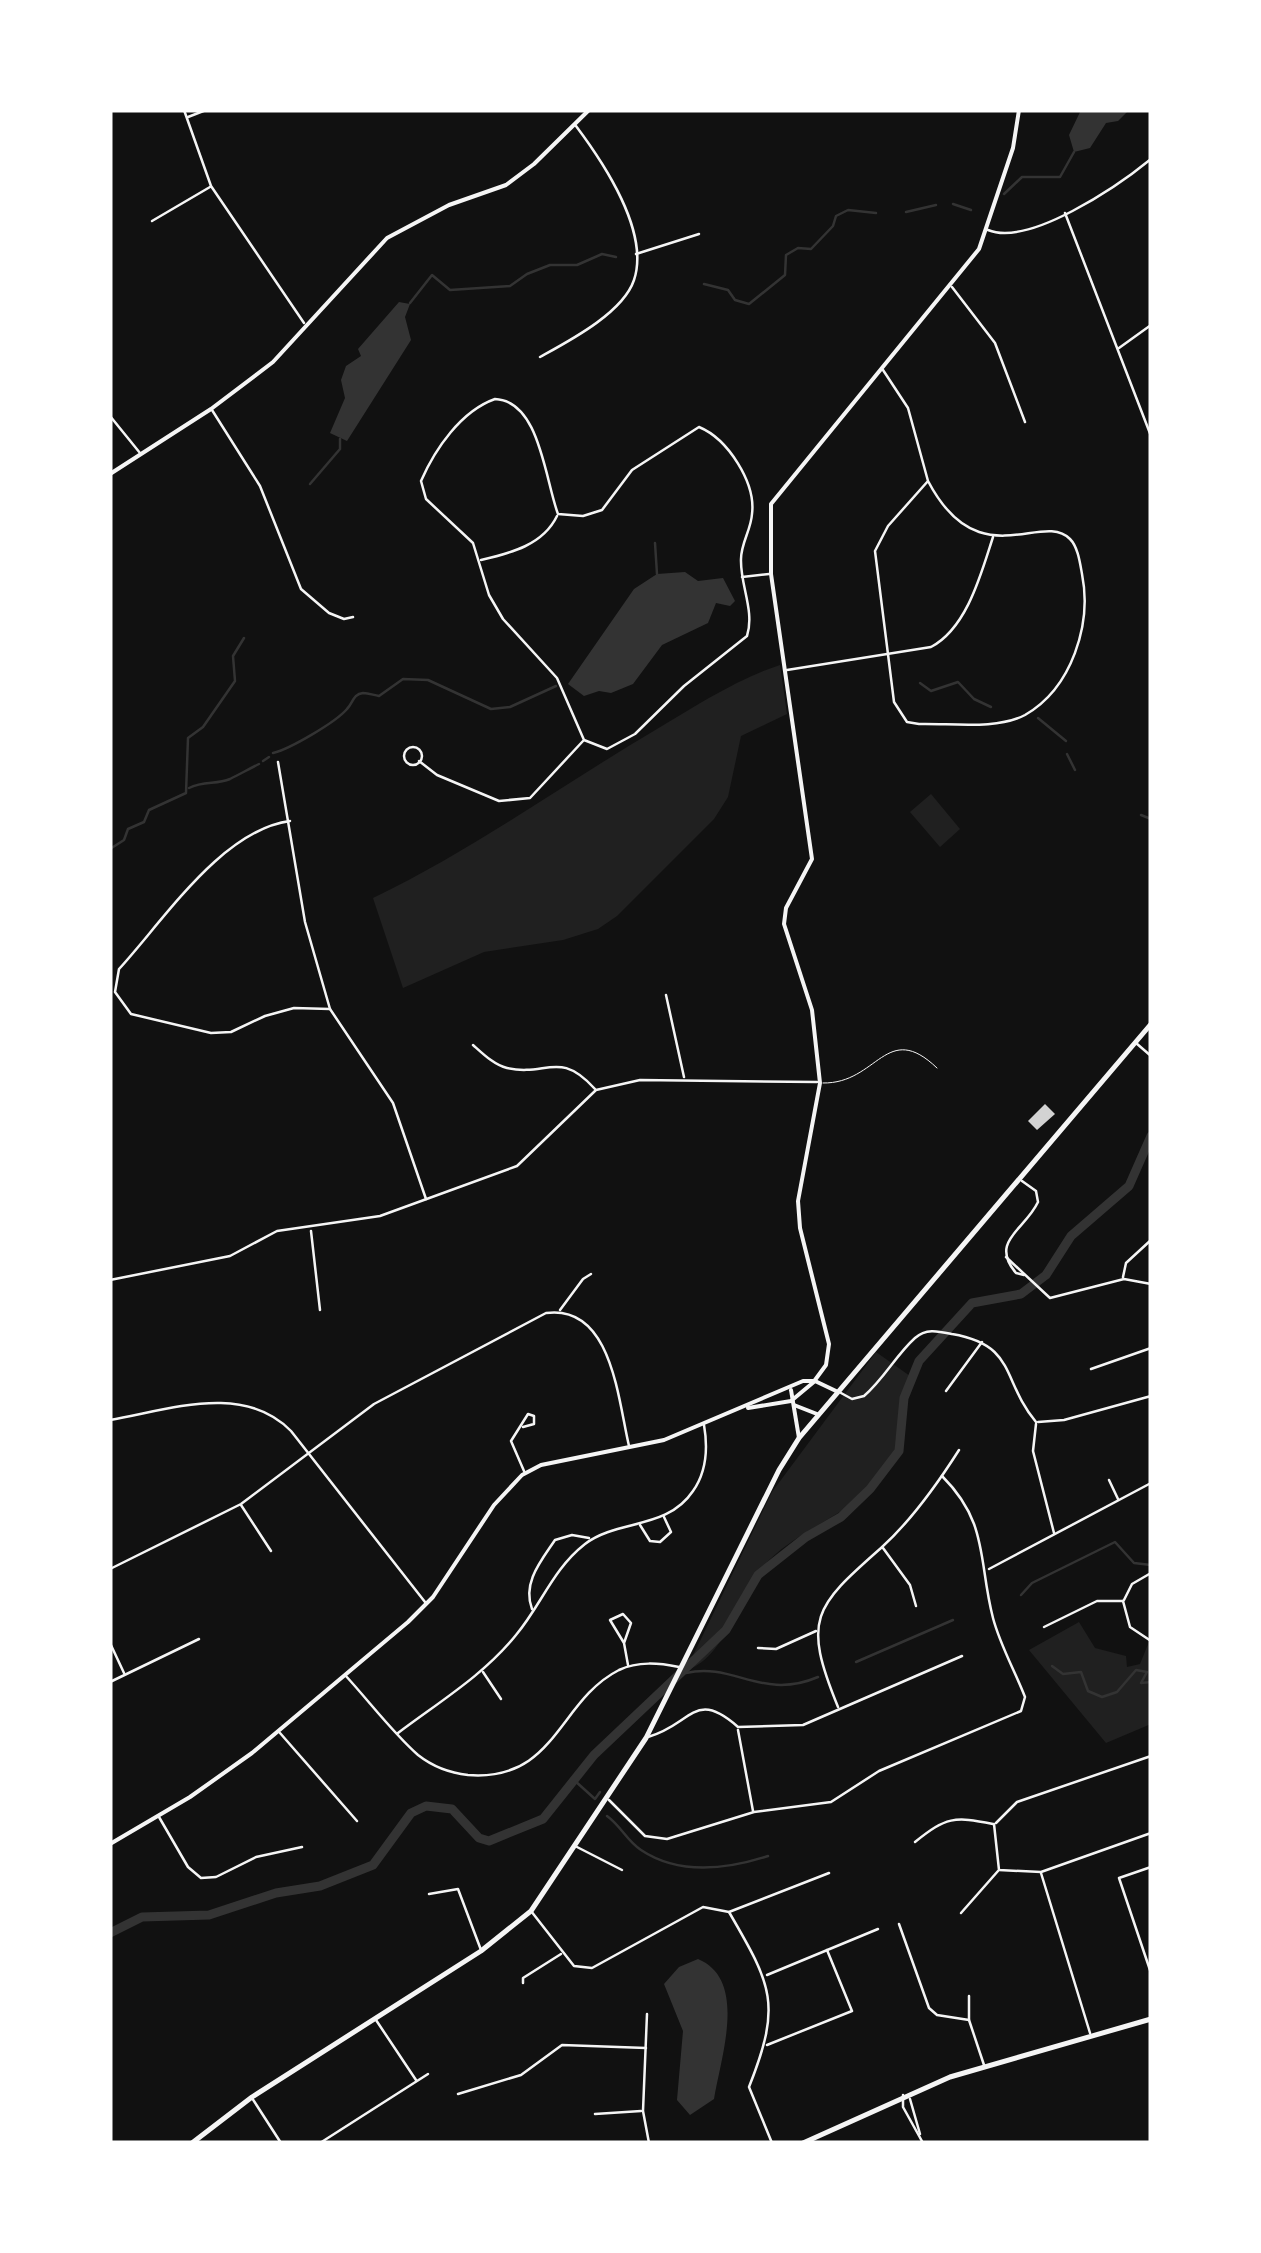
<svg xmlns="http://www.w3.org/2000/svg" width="1261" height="2253" viewBox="0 0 1261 2253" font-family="'Golos Text',sans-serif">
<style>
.green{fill:#202020}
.water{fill:#333}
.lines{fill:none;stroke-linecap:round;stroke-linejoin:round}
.stream{stroke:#333;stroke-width:2.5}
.river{stroke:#333;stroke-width:9}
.building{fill:#d3d3d3}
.service{stroke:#f5f5f5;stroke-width:1}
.minor{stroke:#f5f5f5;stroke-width:2.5}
.tertiary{stroke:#f5f5f5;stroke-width:4}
.secondary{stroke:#f5f5f5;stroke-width:4}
.primary{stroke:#f5f5f5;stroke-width:5}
</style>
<rect width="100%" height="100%" fill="#111"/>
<!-- green -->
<g class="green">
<path d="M780 665 787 714 741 736 728 797 714 819 617 916 598 929 563 940 484 952 403 988 373 898C473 850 562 785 657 729 696 706 737 679 780 665Z"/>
<polygon points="931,794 960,829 940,847 910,812"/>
<path d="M876 1352 910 1376C907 1410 905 1451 881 1479 848 1517 788 1532 758 1573 739 1600 722 1661 686 1670L772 1492Z"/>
<polygon points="1079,1622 1095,1648 1126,1656 1127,1667 1140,1664 1151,1637 1151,1724 1106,1743 1029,1650"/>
</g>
<!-- water -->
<g class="water">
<polygon points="1081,110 1129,110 1118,121 1106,123 1090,148 1074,152 1069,135"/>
<polygon points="399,302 410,304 405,317 411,340 347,441 330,433 345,398 341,380 346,366 361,356 358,349"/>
<polygon points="685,572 698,581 723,578 735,601 730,606 716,603 708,623 662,645 633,684 611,693 599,691 584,696 568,684 634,589 657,574"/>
<path d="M698 1959C748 1980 721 2056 714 2099L690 2115 677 2100 683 2031 664 1984 679 1967Z"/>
</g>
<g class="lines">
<!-- stream -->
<g class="stream">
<polyline points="1004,194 1022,177 1060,177 1074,152"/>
<polyline points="953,204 971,210"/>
<polyline points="906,212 936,205"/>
<polyline points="704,284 728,290 735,300 749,304 785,275 786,255 798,248 811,249 833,226 836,216 848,210 876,213"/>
<polyline points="410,303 432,275 450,290 510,286 527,274 550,265 577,265 602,254 616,257"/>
<polyline points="310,484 340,449 340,439"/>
<polyline points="655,543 657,574"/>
<polyline points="920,683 931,691 958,682 974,699 991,707"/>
<polyline points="1038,718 1066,741"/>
<path d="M273 753C290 749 336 722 347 709 353 703 353 694 363 693 369 693 373 695 379 696L403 679 428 680 491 709 510 707 556 686"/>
<polyline points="1067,754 1075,770"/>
<polyline points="263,761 269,757"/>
<path d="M189 788C204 780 216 785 230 779 240 774 249 769 259 764"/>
<polyline points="1141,815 1151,819"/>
<polyline points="110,849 124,840 128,829 144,822 149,810 186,793 188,738 203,727 235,681 233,656 244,638"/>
<polyline points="1021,1595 1032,1583 1115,1542 1134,1563 1151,1565"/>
<polyline points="856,1662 953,1620"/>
<polyline points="1052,1666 1063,1674 1081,1672 1088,1691 1102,1697 1117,1692 1136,1670 1147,1672 1141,1683 1151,1682"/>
<path d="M686 1673C734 1662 762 1701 818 1677"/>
<polyline points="574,1780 595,1799 600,1792"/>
<path d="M607 1816C621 1826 627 1841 641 1850 680 1876 728 1869 768 1856"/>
</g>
<!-- river -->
<polyline class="river" points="110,1933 142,1917 209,1915 276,1893 320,1886 373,1865 411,1813 426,1806 452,1809 479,1838 489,1841 543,1819 594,1755 726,1630 758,1575 806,1537 841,1517 870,1489 899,1451 904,1398 919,1361 972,1303 1021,1294 1046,1275 1071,1236 1129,1186 1151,1136"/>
</g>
<!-- building -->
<polygon class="building" points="1045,1104 1055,1114 1037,1130 1028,1121"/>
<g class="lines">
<!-- service -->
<path class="service" d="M823 1083C878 1084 886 1019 937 1068"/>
<!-- minor -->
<g class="minor">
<polyline points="184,110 211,186 304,323"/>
<polyline points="188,117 206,110"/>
<polyline points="1065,213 1151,436"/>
<polyline points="152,221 210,187"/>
<path d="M988 230C1029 247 1118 186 1151 159"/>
<polyline points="636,254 699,234"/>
<polyline points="952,287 995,343 1025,422"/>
<polyline points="1119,348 1151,325"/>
<path d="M540 357C569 341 623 313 634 280 650 232 603 162 576 126"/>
<path d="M883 370 908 408 928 481 888 526 875 551 894 702 907 722 919 724C950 723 997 730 1025 715 1072 688 1092 624 1082 574 1080 563 1078 547 1070 539 1042 510 979 578 928 481"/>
<path d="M495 399C540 401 545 480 558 514L583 516 602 510 632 470 699 427C728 439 756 483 752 514 751 530 741 543 741 559 740 585 755 611 747 636L684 686 635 734 607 749 584 740 557 678 503 619 489 595 473 543 426 499 421 481C435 449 461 411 495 399Z"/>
<polyline points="212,410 260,486 301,589 329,613 344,619 353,617"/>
<polyline points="110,416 140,453"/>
<path d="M481 560C511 553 543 545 557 516"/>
<polyline points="742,577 769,574"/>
<path d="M787 670 931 647C967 628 981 574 993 537"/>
<circle cx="413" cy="756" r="9"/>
<polyline points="419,761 437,775 499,801 530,798 583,741"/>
<polyline points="278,762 305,922 330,1009 393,1103 426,1199"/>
<path d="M290 821C222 830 164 920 119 969L115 992 131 1014 211 1033 231 1032 265 1016 294 1008 330 1009"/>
<polyline points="666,995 684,1077"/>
<polyline points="1136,1043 1151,1056"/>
<path d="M473 1045C482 1053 494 1065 507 1068 547 1077 559 1049 595 1089"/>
<path d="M1022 1181 1036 1191 1038 1202C1025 1230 989 1241 1016 1273L1024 1275"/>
<polyline points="311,1231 320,1310"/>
<polyline points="1006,1257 1050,1298 1124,1279 1151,1284"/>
<polyline points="1123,1277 1126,1263 1151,1240"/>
<polyline points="110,1280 230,1256 277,1231 380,1216 517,1166 596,1090 640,1080 817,1082"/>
<polyline points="560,1310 583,1279 591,1274"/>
<polyline points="1091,1369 1151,1348"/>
<polyline points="946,1391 982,1342"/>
<path d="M841 1393 852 1399 864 1396C884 1379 896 1355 915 1338 926 1328 938 1331 952 1334 1017 1345 1001 1380 1036 1422"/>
<path d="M110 1420C169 1410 243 1382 291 1431L425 1602"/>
<polyline points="1038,1422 1064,1420 1151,1396"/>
<polyline points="1036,1424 1033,1451 1054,1533"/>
<polyline points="523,1427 534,1424 534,1416 528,1414 511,1441 524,1471"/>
<polyline points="1109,1480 1118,1499"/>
<polyline points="241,1505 271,1551"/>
<polyline points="640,1525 650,1541 660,1542 671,1532 664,1517"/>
<polyline points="883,1548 910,1585 916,1606"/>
<path d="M110 1569 241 1504 374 1404 546 1313C612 1304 618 1400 629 1446"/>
<polyline points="989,1569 1151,1483"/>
<polyline points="1124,1600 1132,1584 1151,1573"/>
<polyline points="1123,1601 1130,1627 1151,1641"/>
<path d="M532 1609C522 1583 541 1561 555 1540L572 1535 589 1538"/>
<polyline points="1044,1627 1097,1601 1123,1601"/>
<polyline points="110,1643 124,1673"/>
<polyline points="624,1643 610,1620 623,1614 631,1623 624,1643 628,1665"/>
<polyline points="758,1648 776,1649 816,1631"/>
<polyline points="483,1672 501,1699"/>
<path d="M345 1675C369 1701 392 1732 418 1755 432 1766 450 1773 468 1775 556 1782 558 1701 619 1670 638 1661 659 1663 679 1667"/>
<polyline points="110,1682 199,1639"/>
<path d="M838 1707C802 1619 814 1607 881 1548 911 1521 938 1483 959 1450"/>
<polyline points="738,1730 753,1811"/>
<polyline points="280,1733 357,1821"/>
<path d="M398 1733C439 1702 484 1675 516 1635 542 1604 552 1570 585 1544 618 1519 667 1530 693 1491 707 1471 708 1448 704 1425"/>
<path d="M648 1737C692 1725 694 1688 738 1727L803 1725 962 1656"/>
<path d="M609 1800 645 1836 667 1839 754 1812 831 1802 879 1771 1021 1711 1025 1697C1015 1671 1000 1645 993 1618 978 1560 989 1523 942 1476"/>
<polyline points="159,1817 188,1867 201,1878 216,1877 256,1857 302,1847"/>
<polyline points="996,1823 1017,1802 1151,1756"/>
<polyline points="994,1824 999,1870 1041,1872 1151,1833"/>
<path d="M915 1842C946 1817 954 1816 993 1824"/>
<polyline points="577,1847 622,1870"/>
<polyline points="1151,1867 1119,1878 1151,1973"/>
<polyline points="1041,1873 1090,2033"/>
<polyline points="429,1894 458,1889 481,1950"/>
<polyline points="531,1911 574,1966 592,1968 703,1907 729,1912 829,1873"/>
<path d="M729 1912C772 1986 782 2004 749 2087L772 2143"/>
<polyline points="961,1913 998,1871"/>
<polyline points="899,1924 929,2008 937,2015 969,2020"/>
<polyline points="767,1975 878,1929"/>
<polyline points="523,1983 523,1978 561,1954"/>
<polyline points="969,1996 969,2020 984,2065"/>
<polyline points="647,2014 643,2111 649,2143"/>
<polyline points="376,2020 416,2080"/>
<polyline points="767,2045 852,2011 827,1950"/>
<polyline points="458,2094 521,2075 562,2045 646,2048"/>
<polyline points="903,2095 903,2107 923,2143"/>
<polyline points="252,2098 281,2143"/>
<polyline points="910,2099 920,2134"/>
<polyline points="595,2114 641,2111"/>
<polyline points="320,2143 428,2074"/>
<polyline points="1132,2143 1136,2143"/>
</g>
<!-- tertiary -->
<g class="tertiary">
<polyline points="110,474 211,409 273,362 387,238 449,205 506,185 534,164 589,110"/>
<polyline points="815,1380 826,1365 829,1344 800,1228 798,1201 820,1083 812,1010 784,924 786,908 812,859 771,574 771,504 979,249 1013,148 1019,110"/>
</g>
<!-- secondary -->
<g class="secondary">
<polyline points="815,1381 836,1391"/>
<polyline points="791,1390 799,1438"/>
<polyline points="794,1405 817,1414"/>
<polyline points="748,1408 791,1401 815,1381"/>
<polyline points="110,1844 190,1797 252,1753 408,1622 433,1597 494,1505 522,1475 541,1465 664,1440 803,1381 815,1381"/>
</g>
<!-- primary -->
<g class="primary">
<polyline points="192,2143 252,2097 481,1951 531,1911 646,1738 779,1470 799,1438 1151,1024"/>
<polyline points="803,2143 950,2077 1151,2019"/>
</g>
</g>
<!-- border -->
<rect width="1261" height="2253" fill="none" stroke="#ffffff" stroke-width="225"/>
</svg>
